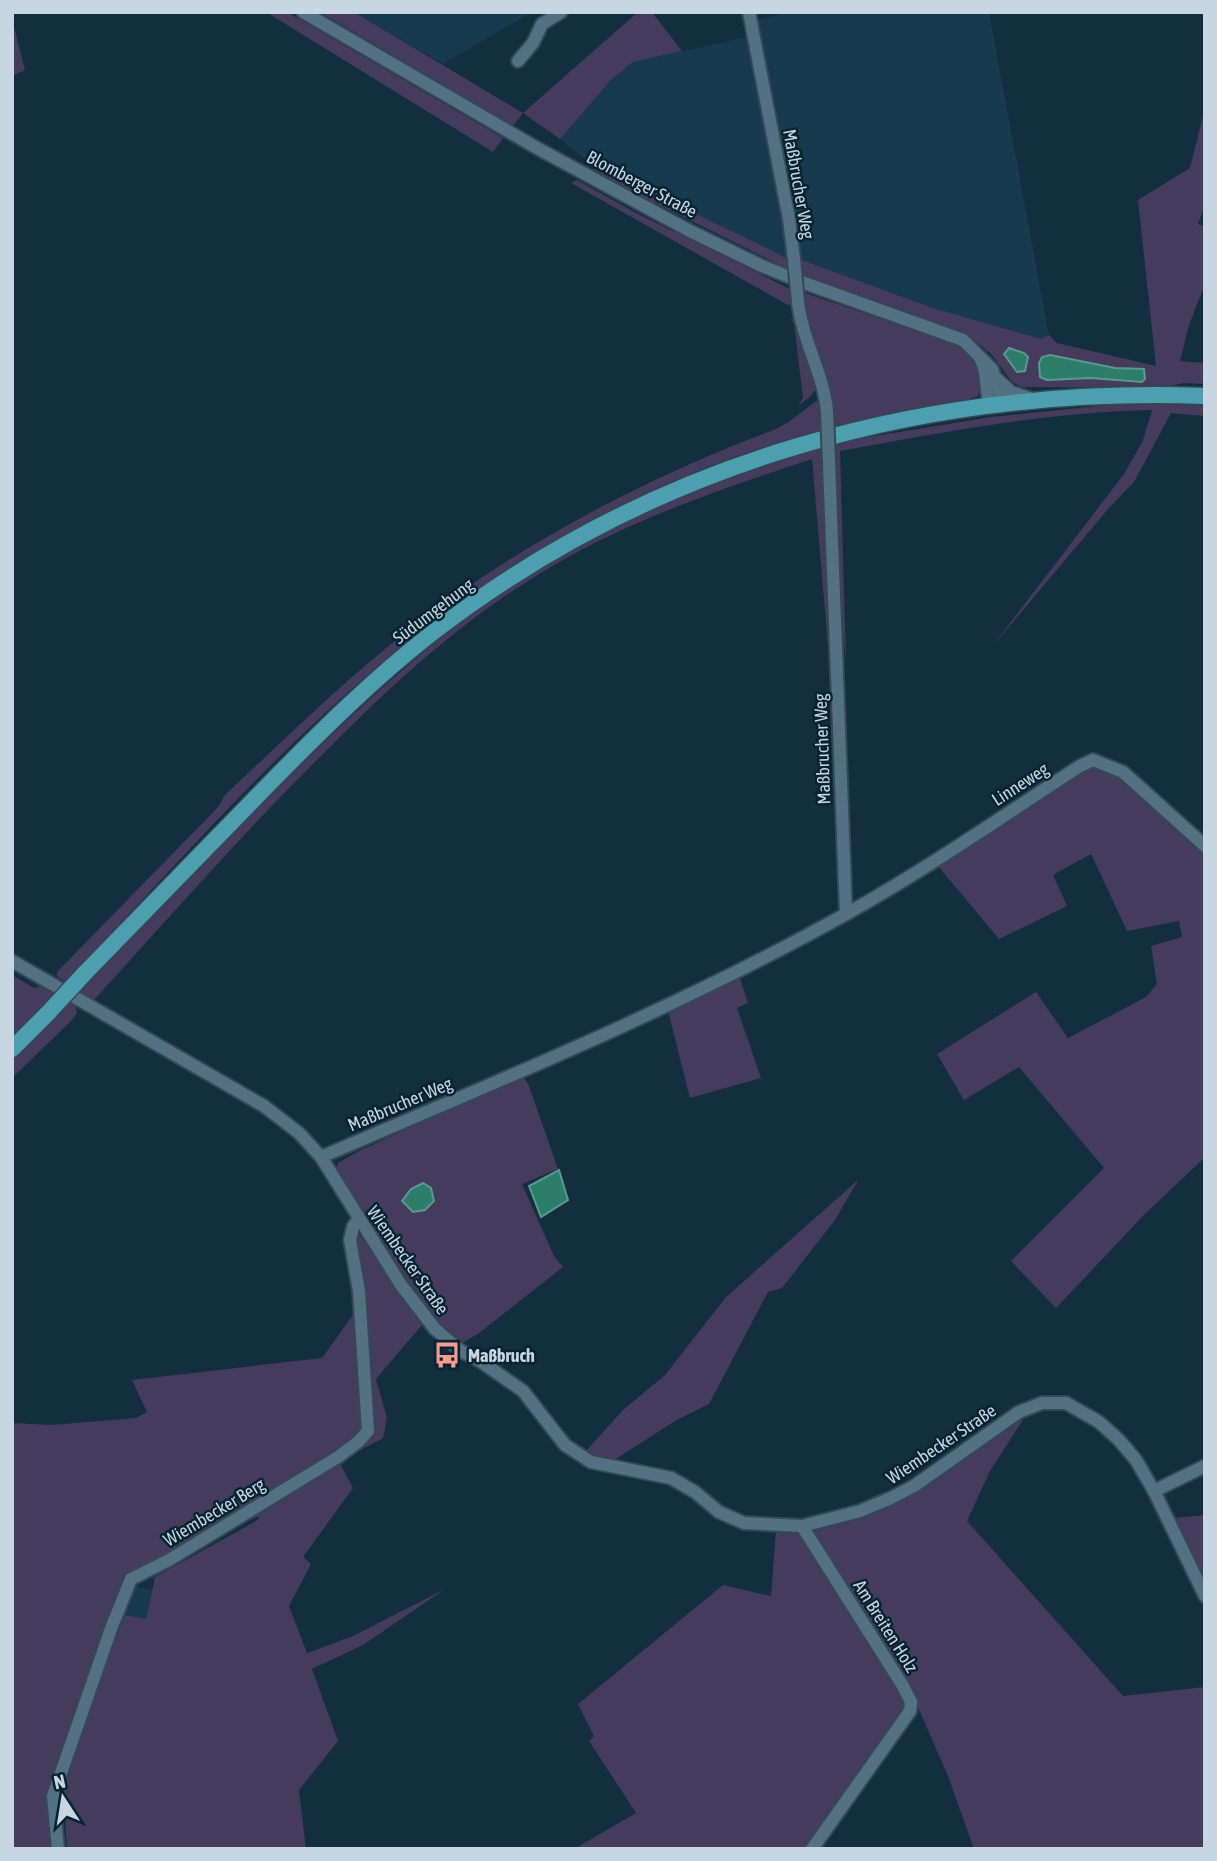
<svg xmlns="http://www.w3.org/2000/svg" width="1217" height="1861" viewBox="0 0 1217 1861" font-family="'Asap Condensed',sans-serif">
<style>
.built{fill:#173a4e}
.green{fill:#453b5d}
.water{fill:#2d7d6b;stroke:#5b988e;stroke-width:2}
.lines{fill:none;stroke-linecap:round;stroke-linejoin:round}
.minor-casing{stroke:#344855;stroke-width:16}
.major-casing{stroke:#344855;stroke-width:19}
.minor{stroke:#547183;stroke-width:12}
.major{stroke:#4d9faf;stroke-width:16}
.minor-bridge-casing{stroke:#344855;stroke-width:16;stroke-linecap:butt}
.major-bridge-casing{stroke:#344855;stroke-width:19;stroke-linecap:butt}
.minor-bridge{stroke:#547183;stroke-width:12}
.major-bridge{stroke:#4d9faf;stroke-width:16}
.labels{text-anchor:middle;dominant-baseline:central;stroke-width:5;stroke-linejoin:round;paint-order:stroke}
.street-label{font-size:18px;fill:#c7d6e0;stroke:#082433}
.poi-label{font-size:18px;font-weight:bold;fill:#c7d6e0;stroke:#082433;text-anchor:start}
</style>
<rect width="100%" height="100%" fill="#132e3e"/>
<!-- built -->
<g class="built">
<polygon points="354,12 532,12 443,64"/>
<polygon points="792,12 989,12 1049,335 1041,339 975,321 933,308 799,259 789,260 623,179 596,168 560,139 611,80 633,62 757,35 756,20"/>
<polygon points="132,1586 152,1590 146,1619 125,1615"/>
</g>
<!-- green -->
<g class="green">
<polygon points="266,12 287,12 503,138 493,152"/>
<polygon points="320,12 354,12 523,113 638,12 652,12 682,51 633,62 611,80 560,139 523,113 513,126"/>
<polygon points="12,19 25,70 12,76"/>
<polygon points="1205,108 1205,205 1198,224 1205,227 1205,284 1189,325 1180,361 1205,363 1205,384 1184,383 1161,388 1022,387 1012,382 992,355 968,335 800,273 799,259 933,308 1041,339 1049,335 1057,343 1156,366 1138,200 1190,168"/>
<polygon points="596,168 623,179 775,252 789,260 790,270 591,171"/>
<polygon points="577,180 636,213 792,290 793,305 788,305 571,183"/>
<path d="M802 292 955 344C972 355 987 375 978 396L963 401 831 427 809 337Z"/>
<polygon points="790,317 797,324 817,386 811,396 798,406 803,398 794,324"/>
<path d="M816 401 821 404 823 430C659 472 507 556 378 666 265 762 167 875 65 982L57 976V972L219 806 224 796C285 739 344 680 410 629 520 544 645 478 776 429L790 421Z"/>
<path d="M1127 403 1205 405V416L1171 413 1134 482 1109 508 991 648 1124 474 1143 440 1152 410C1047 412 943 432 840 451L846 662 838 579 832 443 991 417Z"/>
<path d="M824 444 832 693 812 459C721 489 626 521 544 571 465 618 397 680 332 745 249 826 172 914 94 1000L78 992C124 943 173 896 219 848 319 746 420 641 542 566 630 512 727 477 824 444Z"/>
<polygon points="1099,766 1113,771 1205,850 1205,1157 1143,1216 1056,1308 1011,1261 1104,1168 1019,1067 964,1100 937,1054 1036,992 1068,1038 1146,997 1157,984 1151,946 1182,937 1179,921 1127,931 1091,854 1053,875 1067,906 999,939 938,866 1090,768"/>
<polygon points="12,975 34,988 41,986 55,993 12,1037"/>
<polygon points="739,975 748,1003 737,1008 761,1078 690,1098 668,1011"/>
<polygon points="69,1002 76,1007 77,1013 72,1020 12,1078 12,1058"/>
<polygon points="523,1075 529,1086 558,1169 522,1184 554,1256 563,1267 478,1334 462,1343 447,1336 429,1316 335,1175 338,1163 357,1152"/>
<polygon points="859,1179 835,1220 782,1288 768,1292 709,1404 675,1421 611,1462 586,1451 623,1410 665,1375 726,1297"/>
<polygon points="354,1230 367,1243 422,1325 376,1379 387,1418 383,1438 339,1461 353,1488 303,1557 311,1564 289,1606 307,1653 353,1636 445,1589 363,1645 312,1669 338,1741 299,1790 306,1849 67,1849 63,1787 98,1684 125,1615 146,1619 155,1577 258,1520 259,1516 126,1573 50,1795 55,1849 12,1849 12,1423 52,1425 136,1418 147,1412 132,1380 322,1358 355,1312 346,1236"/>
<polygon points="1026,1415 990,1471 967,1521 1123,1696 1205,1687 1205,1849 974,1849 948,1776 909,1687 810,1533 898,1502"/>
<polygon points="1205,1515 1205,1585 1172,1518"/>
<polygon points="776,1530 800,1532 905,1696 907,1710 809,1849 574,1849 636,1813 589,1741 594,1736 578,1704 723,1585 771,1596"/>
</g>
<!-- water -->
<g class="water">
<polygon points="1009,348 1024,353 1028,357 1025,371 1017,372 1004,354"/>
<polygon points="1050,355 1115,368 1144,369 1145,379 1142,382 1091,378 1047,380 1040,377 1039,363 1042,357"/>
<polygon points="559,1170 568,1200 541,1217 529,1186"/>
<polygon points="423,1183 431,1188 434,1201 425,1210 413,1212 402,1201 411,1189"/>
</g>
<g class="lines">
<!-- minor casing -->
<g class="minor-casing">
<g id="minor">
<polyline points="303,12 537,148 690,231 762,266 807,284 963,340 992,369 999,388 1001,406"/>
<polyline points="749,12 789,219 794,259"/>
<polyline points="518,61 533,43 542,24 561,12"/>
<path d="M798 302C802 340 824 374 827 412"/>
<polyline points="980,357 985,371 989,407"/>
<polyline points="997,379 1011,392 1032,399"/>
<polyline points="829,463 846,914"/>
<polyline points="12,961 264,1106 299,1133 321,1157 401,1285 435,1329 461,1351 480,1361 523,1391 565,1445 591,1462 671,1478 695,1492 719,1512 744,1523 802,1526 860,1511 891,1498 914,1486 1019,1412 1042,1403 1066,1403 1099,1422 1119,1440 1136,1460 1154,1491 1205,1596"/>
<path d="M321 1157C498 1081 678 1008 846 914 927 869 1003 816 1080 766L1093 760 1123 772 1205 846"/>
<polyline points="1154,1491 1205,1466"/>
<polyline points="802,1526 903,1686 911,1702 910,1711 812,1849"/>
<polyline points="58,1849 53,1796 112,1626 131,1579 169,1560 338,1457 358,1442 368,1431 359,1291 350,1240 353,1227 358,1220"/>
</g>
</g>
<!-- major casing -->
<g class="major-casing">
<g id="major">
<path d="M84 974C145 911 206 848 268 785 320 732 373 679 432 633 655 461 925 386 1205 396"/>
<polyline points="12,1049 48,1013"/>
</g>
</g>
<!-- minor -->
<use href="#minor" class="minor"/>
<!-- major -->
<use href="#major" class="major"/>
<!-- minor-bridge casing -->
<g class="minor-bridge-casing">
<g id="minor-bridge">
<polyline points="794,259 798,302"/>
<polyline points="827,412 829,463"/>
</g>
</g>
<!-- major-bridge casing -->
<g class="major-bridge-casing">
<polyline id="major-bridge" points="48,1013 84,974"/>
</g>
<!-- minor-bridge -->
<use href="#minor-bridge" class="minor-bridge"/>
<!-- major-bridge -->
<use href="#major-bridge" class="major-bridge"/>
</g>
<!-- icons -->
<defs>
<g id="bus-bare" transform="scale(2.1)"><path d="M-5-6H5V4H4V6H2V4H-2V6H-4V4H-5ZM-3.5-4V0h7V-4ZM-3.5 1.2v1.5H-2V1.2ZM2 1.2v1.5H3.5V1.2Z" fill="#f59c90" stroke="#082433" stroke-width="2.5" paint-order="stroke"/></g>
</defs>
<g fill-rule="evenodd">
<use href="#bus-bare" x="447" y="1355"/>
</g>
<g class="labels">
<!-- street labels -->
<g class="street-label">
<text transform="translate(642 184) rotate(28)">Blomberger Straße</text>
<text transform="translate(799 184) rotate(80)">Maßbrucher Weg</text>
<text transform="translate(433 611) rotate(-37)">Südumgehung</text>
<text transform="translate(822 749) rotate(-92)">Maßbrucher Weg</text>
<text transform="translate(1020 784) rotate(-33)">Linneweg</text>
<text transform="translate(400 1104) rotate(-23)">Maßbrucher Weg</text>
<text transform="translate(408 1260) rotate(55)">Wiembecker Straße</text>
<text transform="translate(941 1444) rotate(-34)">Wiembecker Straße</text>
<text transform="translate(214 1512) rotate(-31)">Wiembecker Berg</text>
<text transform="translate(886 1626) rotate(58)">Am Breiten Holz</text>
</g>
<!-- poi labels -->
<g class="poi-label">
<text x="468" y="1355">Maßbruch</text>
</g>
</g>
<!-- border -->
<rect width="1217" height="1861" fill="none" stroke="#c7d6e0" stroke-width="28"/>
<!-- north arrow -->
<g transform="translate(63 1798) rotate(348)" stroke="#082433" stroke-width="5" paint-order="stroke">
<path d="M0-5L12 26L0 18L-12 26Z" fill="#c7d6e0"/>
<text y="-10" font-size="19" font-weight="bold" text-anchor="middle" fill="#c7d6e0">N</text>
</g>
</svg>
